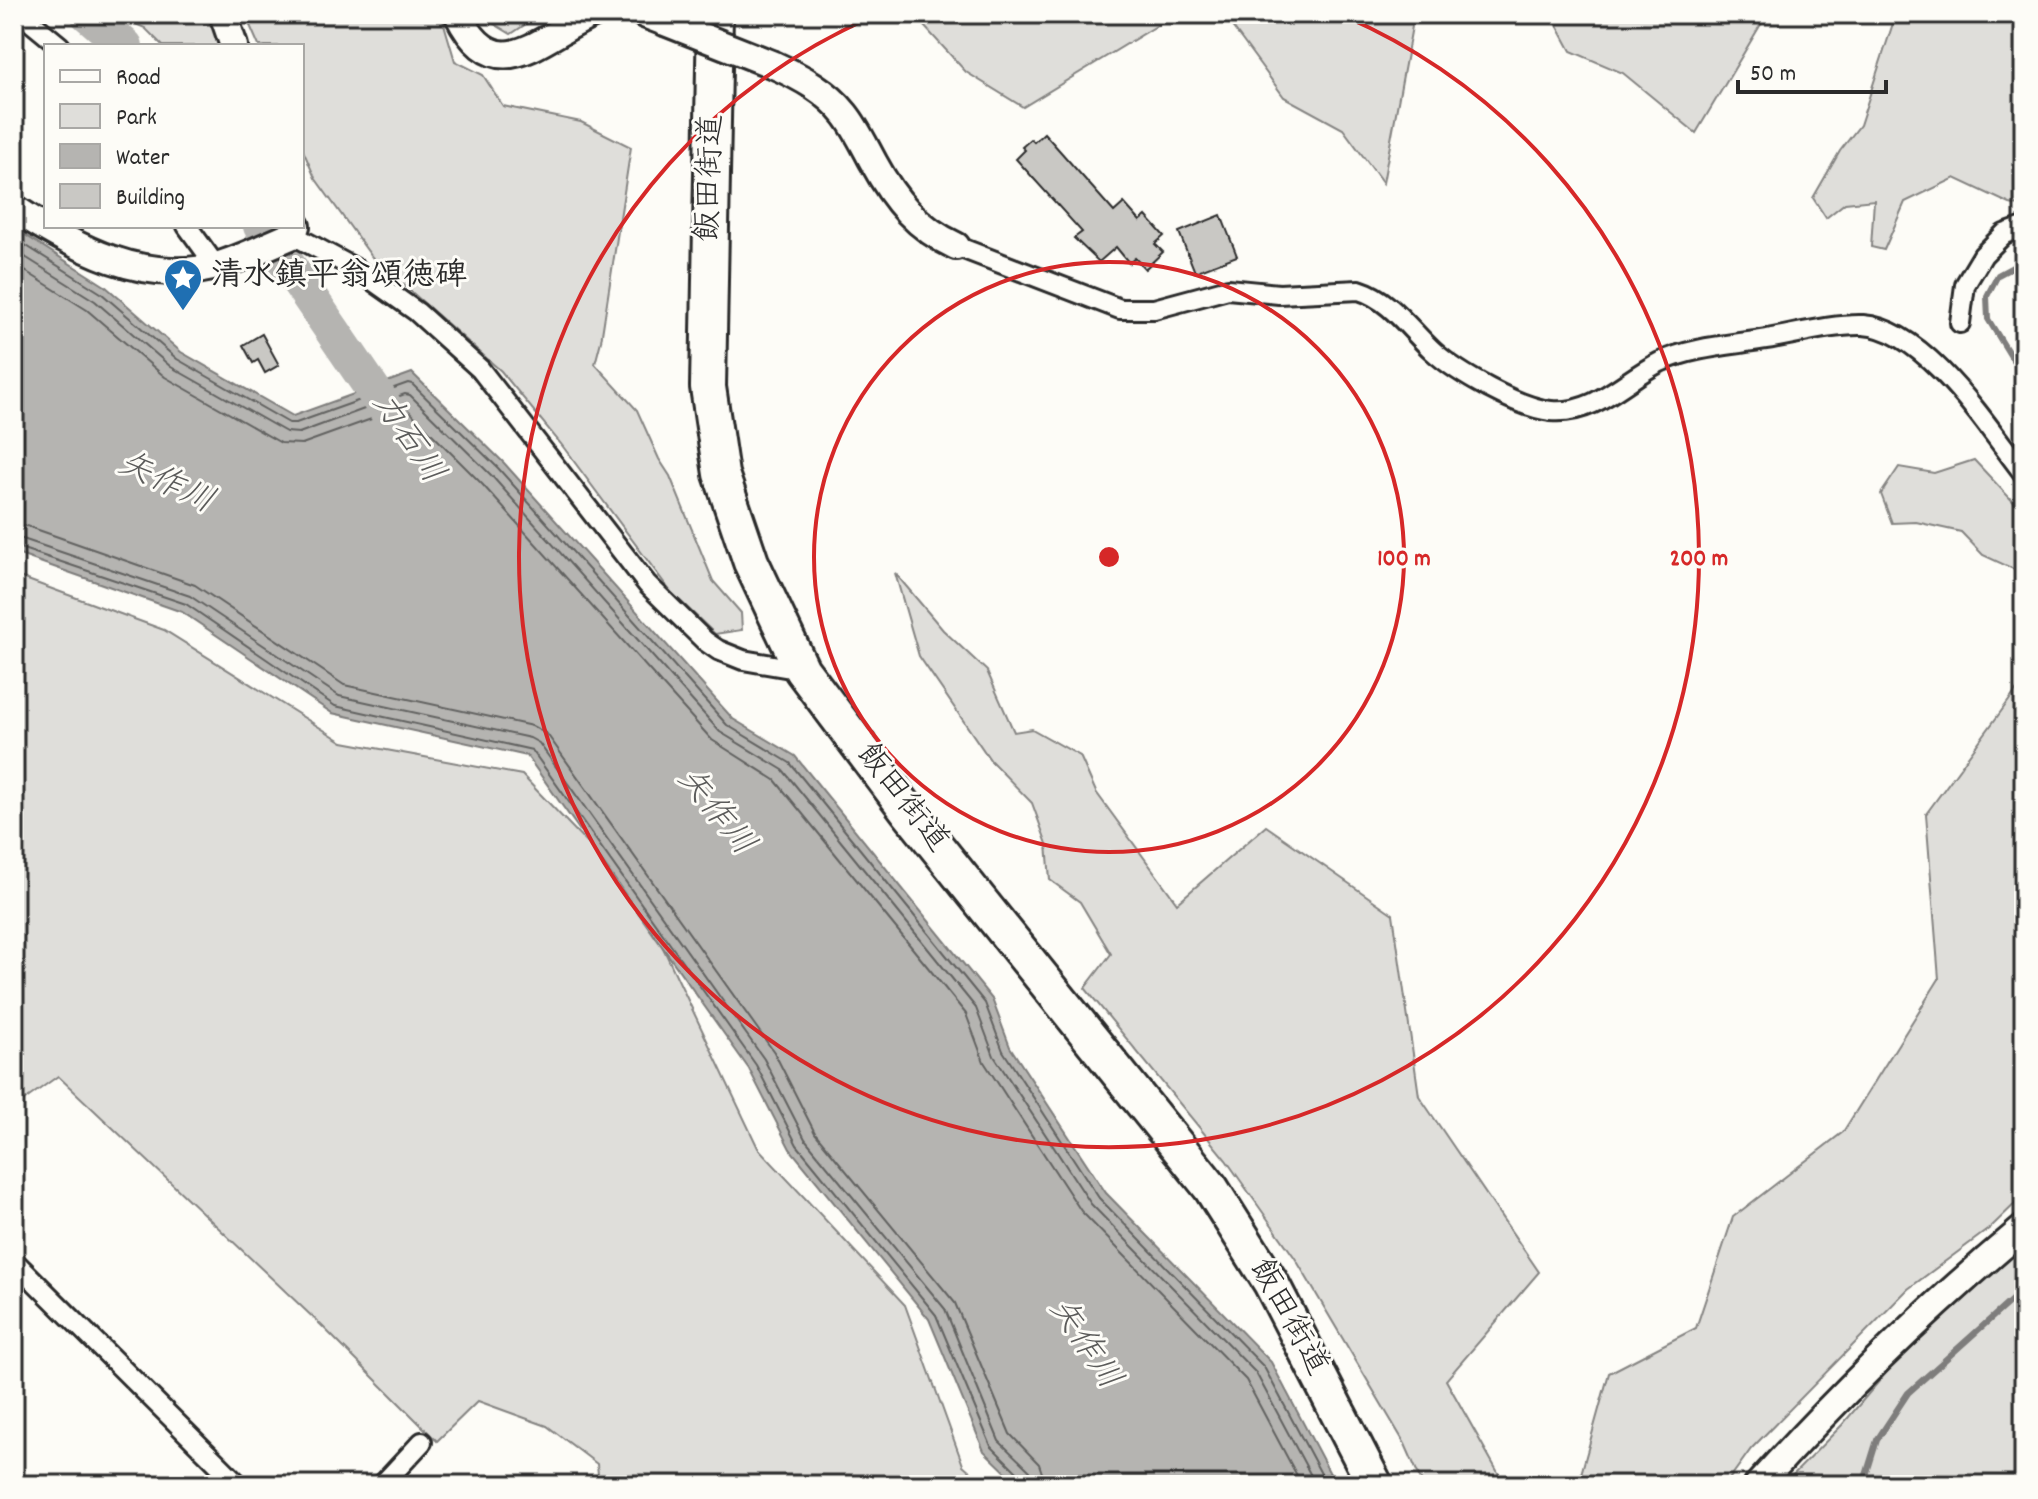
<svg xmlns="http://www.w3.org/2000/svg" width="2038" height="1499" viewBox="0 0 2038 1499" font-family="Dekko,'Klee One',sans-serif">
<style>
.green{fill:#dfdeda;stroke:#858482;stroke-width:2}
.water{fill:#b5b4b1;stroke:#7e7d7b;stroke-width:2}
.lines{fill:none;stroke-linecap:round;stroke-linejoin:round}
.shore{stroke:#626261;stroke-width:2}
.stream{stroke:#7e7d7b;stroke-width:6}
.river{stroke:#b5b4b1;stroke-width:36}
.building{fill:#c9c8c4;stroke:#2b2b2b;stroke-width:2}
.street-casing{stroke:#2b2b2b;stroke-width:24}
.secondary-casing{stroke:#2b2b2b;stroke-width:32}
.highway-casing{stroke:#2b2b2b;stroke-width:40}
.street{stroke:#fdfcf7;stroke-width:18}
.secondary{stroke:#fdfcf7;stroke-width:26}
.highway{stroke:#fdfcf7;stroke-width:34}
.secondary-bridge-casing{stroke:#2b2b2b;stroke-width:32;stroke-linecap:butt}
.secondary-bridge{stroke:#fdfcf7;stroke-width:26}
.ring{fill:none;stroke:#d62828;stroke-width:4}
.labels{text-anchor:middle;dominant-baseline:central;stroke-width:6;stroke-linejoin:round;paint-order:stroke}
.street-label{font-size:32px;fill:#2b2b2b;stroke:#fdfcf7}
.poi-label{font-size:32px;font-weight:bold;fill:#2b2b2b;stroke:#fdfcf7;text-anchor:start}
.water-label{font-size:34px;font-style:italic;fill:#5b5b5a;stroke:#fdfcf7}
.centre{fill:#d62828;stroke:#fdfcf7;stroke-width:4}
.ring-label{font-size:24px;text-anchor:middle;font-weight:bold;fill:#d62828;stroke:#fdfcf7;stroke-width:6;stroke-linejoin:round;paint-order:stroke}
</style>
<rect width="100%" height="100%" fill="#fdfcf7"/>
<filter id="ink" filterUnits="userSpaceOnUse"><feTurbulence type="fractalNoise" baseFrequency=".0125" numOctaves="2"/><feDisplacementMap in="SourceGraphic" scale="16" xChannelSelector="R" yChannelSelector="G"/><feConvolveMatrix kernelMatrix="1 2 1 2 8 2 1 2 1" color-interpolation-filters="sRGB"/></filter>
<g filter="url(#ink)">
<!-- green -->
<g class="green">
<polygon points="112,14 209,14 220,46 163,46 145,28"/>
<polygon points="245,14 441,14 455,61 483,75 503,106 581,122 631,147 601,341 595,364 637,410 659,459 670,476 713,581 741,613 742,630 715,634 671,592 561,444 501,371 372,257 315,178 302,148 302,46 259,46"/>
<polygon points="486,14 541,14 511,34 491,22"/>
<polygon points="913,14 1176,14 1023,107 966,72"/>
<polygon points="1223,14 1431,14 1413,21 1383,183 1343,129 1284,97"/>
<polygon points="1551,14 1767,14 1696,133 1623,73 1571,51"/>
<polygon points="1896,14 2024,14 2024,207 2010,204 1955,178 1905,202 1884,250 1871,247 1874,200 1845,203 1826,218 1813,198 1840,151 1860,125"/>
<polygon points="1974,460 2022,511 2024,517 2024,574 1983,555 1961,532 1916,522 1892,523 1881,494 1899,467 1934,473"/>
<polygon points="895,573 943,630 987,671 1014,732 1032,729 1080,756 1096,792 1177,903 1266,826 1393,914 1419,1096 1539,1272 1446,1380 1505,1485 1423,1485 1405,1444 1295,1258 1226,1160 1085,988 1111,954 1080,902 1050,880 1047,844 1032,803 991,761 919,656"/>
<polygon points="14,575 164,630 343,742 522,775 639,897 758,1148 905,1305 963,1465 986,1485 599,1485 597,1464 547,1426 478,1401 437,1441 321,1325 58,1076 22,1102 14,1092"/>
<polygon points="2024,680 2024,1195 1990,1228 1908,1289 1751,1449 1725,1485 1578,1485 1609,1373 1696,1328 1733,1217 1843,1132 1939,979 1926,814"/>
<polygon points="2024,1243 2024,1485 1890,1485 1884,1475 1850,1479 1841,1485 1783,1485 1842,1425 1913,1341"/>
</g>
<!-- water -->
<polygon class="water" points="14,228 105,286 181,352 293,416 412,373 504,463 733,719 795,756 992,999 1010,1047 1106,1193 1271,1362 1336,1485 1019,1485 984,1451 929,1319 790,1149 749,1069 527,756 332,713 182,612 14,553"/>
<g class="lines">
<!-- shore -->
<g class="shore">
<polyline points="14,238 101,293 177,359 289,423 296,423 408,383 412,384 498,468 727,725 790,763 985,1003 1003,1051 1099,1198 1264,1367 1327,1485"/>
<polyline points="14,250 95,301 171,367 286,432 299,433 405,394 410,395 491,475 720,732 783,770 976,1008 994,1056 1091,1204 1256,1373 1316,1485"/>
<polyline points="14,264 87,310 165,377 281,443 302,444 402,408 407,409 482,484 712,740 775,780 966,1014 984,1062 1081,1211 1246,1380 1302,1485"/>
<polyline points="14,524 27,526 195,585 344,685 532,726 547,734 774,1052 815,1133 955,1303 1010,1434 1039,1464 1046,1485"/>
<polyline points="14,536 190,596 339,696 530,738 539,743 764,1059 805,1139 945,1309 999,1441 1030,1471 1034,1485"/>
<polyline points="14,546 186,604 335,706 532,750 756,1065 797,1145 936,1315 991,1446 1021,1476 1024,1485"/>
</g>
<!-- stream -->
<g class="stream">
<polyline points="2024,261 1998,275 1987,296 1988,319 2024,378"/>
<polyline points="1863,1485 1877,1440 1908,1393 2024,1289"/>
</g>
<!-- river -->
<g class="river">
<polyline points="88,14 125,46"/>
<polyline points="261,226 399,428"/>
</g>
</g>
<!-- building -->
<g class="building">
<polygon points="1044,133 1114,212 1124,203 1140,221 1146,216 1164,236 1155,244 1163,252 1145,269 1135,258 1129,263 1116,247 1099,262 1074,238 1082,232 1016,159 1025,150 1022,147 1031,139 1034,142"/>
<polygon points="1221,215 1237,256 1195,272 1179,232"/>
<polygon points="262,334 279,365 265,373 258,360 253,363 243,345"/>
</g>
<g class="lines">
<!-- street casing -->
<g class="street-casing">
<g id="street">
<polyline points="21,14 60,46"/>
<polyline points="187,226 216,266"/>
<polyline points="293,235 356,269 417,312 480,369 647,584 705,641 718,650 743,660 802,670"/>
<path d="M956 246 1120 309H1154L1228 289 1279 294 1359 290C1391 300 1409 329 1433 351 1457 373 1519 408 1551 411 1595 415 1624 380 1660 362 1692 347 1732 345 1767 339 1796 334 1834 324 1863 325 1926 329 1988 428 2024 474"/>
<polyline points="1960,323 1965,285 1983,255 2004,234 2024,227"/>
<polyline points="14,1261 239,1485"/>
<polyline points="382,1485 422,1442"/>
</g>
</g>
<!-- secondary casing -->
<g class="secondary-casing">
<g id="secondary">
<polyline points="223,14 234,46"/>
<path d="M458 14C496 93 541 36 593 14"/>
<polyline points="644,14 665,22"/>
<path d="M774 65C801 77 827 91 845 114 857 129 865 147 874 163 894 200 917 228 956 246"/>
<path d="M14 208C73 247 146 287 220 265 245 257 269 245 293 235L296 226"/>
<path d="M1758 1485C1841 1393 1929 1307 2024 1228"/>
</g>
</g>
<!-- highway casing -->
<g class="highway-casing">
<polyline id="highway" points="715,14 708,387 721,474 751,562 802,670 908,811 1211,1188 1271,1283 1375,1485"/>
</g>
<!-- street -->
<use href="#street" class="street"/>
<!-- secondary -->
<use href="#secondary" class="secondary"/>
<!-- highway -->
<use href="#highway" class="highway"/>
<!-- secondary-bridge casing -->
<g class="secondary-bridge-casing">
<polyline id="secondary-bridge" points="665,22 774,65"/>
</g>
<!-- secondary-bridge -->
<use href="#secondary-bridge" class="secondary-bridge"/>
</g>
</g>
<!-- distance rings -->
<g class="ring">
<circle cx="1109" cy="557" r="295"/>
<path d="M1344 16A590 590 0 1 1 874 16"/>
</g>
<!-- icons -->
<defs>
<g id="sight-pin" transform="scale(2)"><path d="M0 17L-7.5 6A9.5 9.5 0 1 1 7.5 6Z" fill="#1f6fb2" stroke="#fdfcf7"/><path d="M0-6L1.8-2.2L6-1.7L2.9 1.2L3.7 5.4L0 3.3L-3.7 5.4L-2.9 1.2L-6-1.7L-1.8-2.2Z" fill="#fff"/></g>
</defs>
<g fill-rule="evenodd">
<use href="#sight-pin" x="183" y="278"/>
</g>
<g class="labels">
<!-- street labels -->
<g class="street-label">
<text transform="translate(712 178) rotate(-88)">飯田街道</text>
<text transform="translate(901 799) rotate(52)">飯田街道</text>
<text transform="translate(1287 1318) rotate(61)">飯田街道</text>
</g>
<!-- poi labels -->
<g class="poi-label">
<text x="211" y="278">清水鎮平翁頌徳碑</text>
</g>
<!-- water labels -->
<g class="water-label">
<text transform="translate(406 439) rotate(56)">力石川</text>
<text transform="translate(165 485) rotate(25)">矢作川</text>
<text transform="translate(714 813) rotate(51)">矢作川</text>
<text transform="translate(1083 1345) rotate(56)">矢作川</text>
</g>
</g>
<circle cx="1109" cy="557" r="12" class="centre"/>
<g class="ring-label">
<text x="1404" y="565">100 m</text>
<text x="1699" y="565">200 m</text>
</g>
<!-- margin -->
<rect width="2038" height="1499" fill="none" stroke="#fdfcf7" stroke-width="48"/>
<rect x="24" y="24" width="1990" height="1451" fill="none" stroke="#2b2b2b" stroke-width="3" filter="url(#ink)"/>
<!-- legend -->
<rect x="44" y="44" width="260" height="184" fill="#fdfcf7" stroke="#a9a8a5" stroke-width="2"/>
<rect x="60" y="70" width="40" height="12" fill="#fdfcf7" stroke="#a9a8a5" stroke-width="2"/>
<text x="116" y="84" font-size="24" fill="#2b2b2b">Road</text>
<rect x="60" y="104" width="40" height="24" fill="#dfdeda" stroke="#a9a8a5" stroke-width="2"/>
<text x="116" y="124" font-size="24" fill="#2b2b2b">Park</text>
<rect x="60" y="144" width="40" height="24" fill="#b5b4b1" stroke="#a9a8a5" stroke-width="2"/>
<text x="116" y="164" font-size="24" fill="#2b2b2b">Water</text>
<rect x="60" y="184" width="40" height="24" fill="#c9c8c4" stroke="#a9a8a5" stroke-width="2"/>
<text x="116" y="204" font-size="24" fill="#2b2b2b">Building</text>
<!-- scale -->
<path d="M1738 80v12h148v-12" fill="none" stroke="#2b2b2b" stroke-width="4"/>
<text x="1750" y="80" font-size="24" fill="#2b2b2b" stroke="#fdfcf7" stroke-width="6" paint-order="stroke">50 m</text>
</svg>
